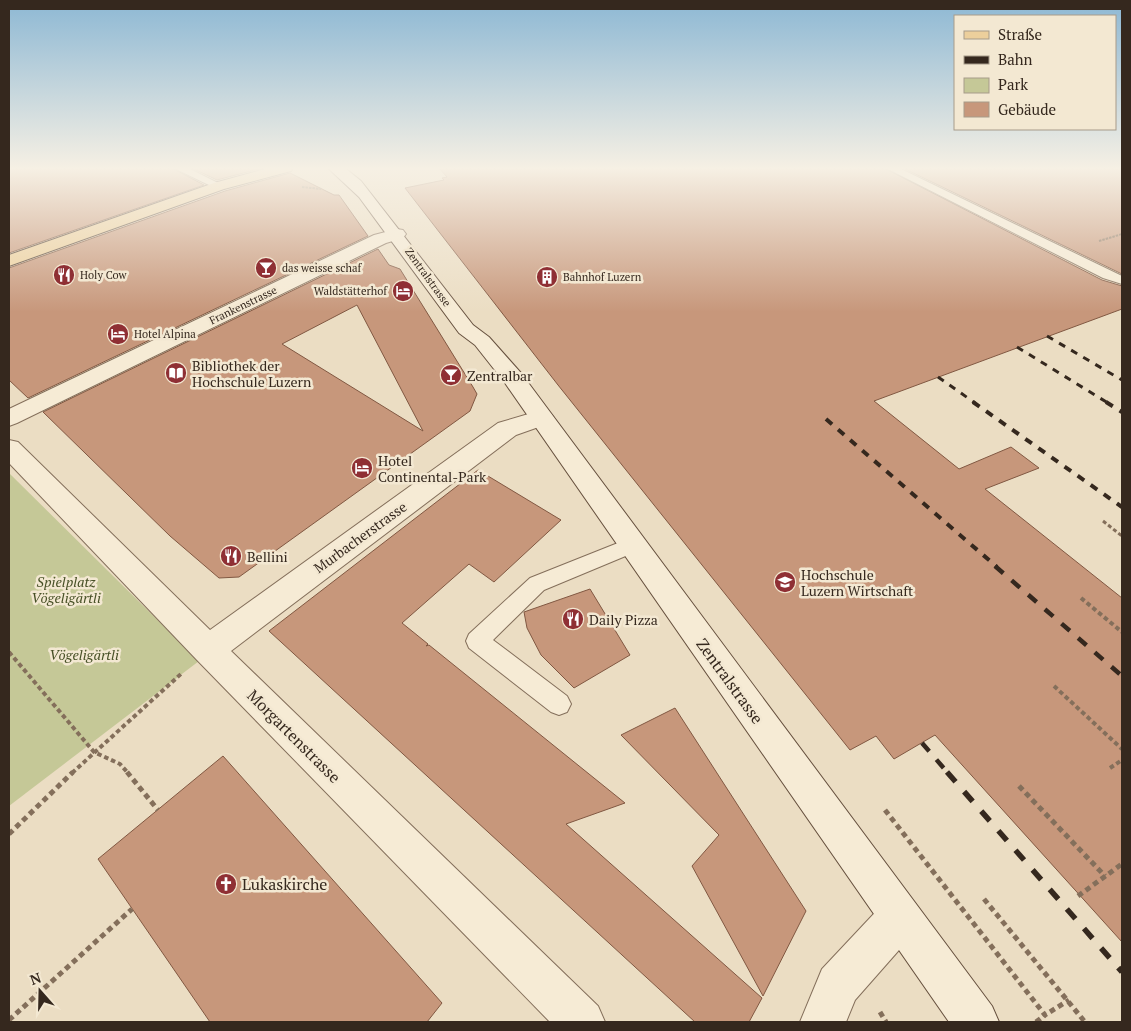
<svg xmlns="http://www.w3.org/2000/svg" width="1131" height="1031" viewBox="0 0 1131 1031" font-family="'PT Serif',serif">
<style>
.green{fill:#c5c897}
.building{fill:#c7977b;stroke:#815842;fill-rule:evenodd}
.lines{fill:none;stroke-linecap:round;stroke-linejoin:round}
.service-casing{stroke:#846f5b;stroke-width:2}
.minor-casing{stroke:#846f5b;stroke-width:2}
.secondary-casing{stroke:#66503e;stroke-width:2}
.primary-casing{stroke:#523d2f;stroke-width:2}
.path-far3{stroke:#846f5b;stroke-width:2;stroke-dasharray:2.5 1;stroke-linecap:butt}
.path-far2{stroke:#846f5b;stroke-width:3;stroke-dasharray:4 2.5;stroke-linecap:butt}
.path-far1{stroke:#846f5b;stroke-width:4;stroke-dasharray:4.5 3;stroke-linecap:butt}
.path{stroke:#846f5b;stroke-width:5;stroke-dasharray:5.5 4;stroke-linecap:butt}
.service{fill:#f6ebd5;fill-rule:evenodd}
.minor{fill:#f6ebd5;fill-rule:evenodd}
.secondary{fill:#f6ebd5;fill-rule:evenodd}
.primary{fill:#eccf9c;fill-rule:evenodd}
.rail-far3{stroke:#35281e;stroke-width:3;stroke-dasharray:7 7;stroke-linecap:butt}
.rail-far2{stroke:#35281e;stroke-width:4;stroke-dasharray:8 8;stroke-linecap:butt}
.rail-far1{stroke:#35281e;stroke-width:4.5;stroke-dasharray:11 11;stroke-linecap:butt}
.rail{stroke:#35281e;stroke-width:5.5;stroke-dasharray:13 13;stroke-linecap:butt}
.labels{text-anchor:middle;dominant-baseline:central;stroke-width:5;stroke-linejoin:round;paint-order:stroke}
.far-poi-label{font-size:11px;fill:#35281e;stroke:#f3e8d2;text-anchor:start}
.far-street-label{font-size:11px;fill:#35281e;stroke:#f3e8d2}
.poi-label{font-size:14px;fill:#35281e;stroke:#f3e8d2;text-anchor:start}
.street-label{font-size:14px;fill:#35281e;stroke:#f3e8d2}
.park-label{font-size:14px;font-style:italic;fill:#475026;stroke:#f3e8d2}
.near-street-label{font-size:16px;fill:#35281e;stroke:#f3e8d2}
.near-poi-label{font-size:16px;fill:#35281e;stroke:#f3e8d2;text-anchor:start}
</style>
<rect width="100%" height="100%" fill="#ebddc3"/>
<!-- green -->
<polygon class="green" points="9,473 199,661 9,806"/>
<!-- building -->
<g class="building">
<polygon points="9,168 172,168 204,185 9,253"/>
<polygon points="192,168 262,168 217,180"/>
<polygon points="439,168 884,168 1102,280 1122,286 1122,309 874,401 959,469 1011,447 1039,468 985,489 1122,598 1122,942 935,735 894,759 876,736 850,750 558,385 405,188 444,180 442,178 447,177"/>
<polygon points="903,168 1122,168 1122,274"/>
<polygon points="290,173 334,195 339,195 368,236 28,398 9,380 9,268 225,191"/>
<path d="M378 249 389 265 400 269 473 387 477 394 470 411 239 577 219 578 170 536 43 412ZM357 305 423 431 282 344Z"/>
<polygon points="478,470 561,520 494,582 469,564 402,623 428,644 426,646 429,645 625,803 566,824 762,998 749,1022 695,1022 269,631"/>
<polygon points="590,589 630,655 574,688 541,655 527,628 524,612"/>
<polygon points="675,708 806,911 763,996 692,866 719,835 621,735"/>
<polygon points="223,756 442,1003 427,1022 210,1022 98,859"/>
</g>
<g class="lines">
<!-- service casing -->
<g class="service-casing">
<g id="service">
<polygon points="174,168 188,168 224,186 219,189 215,188"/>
<polygon points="886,168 899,168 1122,276 1122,284 1103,278"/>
<polygon points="633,537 640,540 643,545 640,550 544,590 493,640 567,696 571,704 567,712 559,715 551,712 469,648 466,641 469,634 530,578"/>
</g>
</g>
<!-- minor casing -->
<g class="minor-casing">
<g id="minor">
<polygon points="397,229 403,230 406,234 403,238 386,243 17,423 9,426 9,409 374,235"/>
<polygon points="542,410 550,413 554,418 550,423 516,435 231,651 598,1006 605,1022 550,1022 197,660 9,463 9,440 18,442 210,630 498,423"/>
<polygon points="899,897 914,903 920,918 914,933 855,1000 846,1022 800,1022 822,969 884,903"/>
</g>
</g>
<!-- secondary casing -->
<g class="secondary-casing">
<polygon id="secondary" points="328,168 345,168 361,181 473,325 489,337 521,373 992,1006 999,1022 949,1022 505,383 475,345 459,333 359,197"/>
</g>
<!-- primary casing -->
<g class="primary-casing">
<polygon id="primary" points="269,168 293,168 291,171 224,189 9,266 9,255 214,183"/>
</g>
<!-- path-far3 -->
<g class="path-far3">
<polyline points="302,187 321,189"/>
<polyline points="1099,241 1122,234"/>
</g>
<!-- path-far2 -->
<polyline class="path-far2" points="1103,521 1122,536"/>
<!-- path-far1 -->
<g class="path-far1">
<polyline points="1081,598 1122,632"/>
<polyline points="9,652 94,752 120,764 128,773"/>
<polyline points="1054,686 1122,749"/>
<polyline points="1110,768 1122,760"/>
<polyline points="72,773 182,673"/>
</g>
<!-- path -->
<g class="path">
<polyline points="127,772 158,810"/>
<polyline points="1019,786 1105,876"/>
<polyline points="885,810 1045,1015 1069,1000"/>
<polyline points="9,834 73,772"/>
<polyline points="1078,896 1122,864"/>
<polyline points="984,899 1085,1022"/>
<polyline points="880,1012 886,1022"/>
<polyline points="9,1020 132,909"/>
<polyline points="1036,1022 1045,1015"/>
</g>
<!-- service -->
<use href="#service" class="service"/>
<!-- minor -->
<use href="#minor" class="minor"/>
<!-- secondary -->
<use href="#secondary" class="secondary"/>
<!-- primary -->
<use href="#primary" class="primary"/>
<!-- rail-far3 -->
<g class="rail-far3">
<polyline points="1047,336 1122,380"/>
<polyline points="1017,347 1108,403"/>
<polyline points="938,377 975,403"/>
</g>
<!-- rail-far2 -->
<g class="rail-far2">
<polyline points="973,402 1122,507"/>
<polyline points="1106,402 1122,412"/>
<polyline points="826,419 997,567"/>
</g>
<!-- rail-far1 -->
<g class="rail-far1">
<polyline points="995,566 1122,676"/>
<polyline points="922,743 948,773"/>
</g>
<!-- rail -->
<polyline class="rail" points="947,772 1122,972"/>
</g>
<!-- sky -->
<linearGradient id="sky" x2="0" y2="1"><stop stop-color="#8db8d4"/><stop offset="0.54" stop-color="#f6f0e4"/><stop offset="1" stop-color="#f6f0e4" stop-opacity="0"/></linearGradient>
<rect width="1131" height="312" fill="url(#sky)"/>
<!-- icons -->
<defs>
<g id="bar-disc" transform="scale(1.125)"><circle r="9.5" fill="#8f2f34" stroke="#f3e8d2"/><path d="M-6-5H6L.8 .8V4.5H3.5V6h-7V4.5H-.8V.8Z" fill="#fff"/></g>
<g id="restaurant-disc" transform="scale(1.125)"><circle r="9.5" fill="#8f2f34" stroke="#f3e8d2"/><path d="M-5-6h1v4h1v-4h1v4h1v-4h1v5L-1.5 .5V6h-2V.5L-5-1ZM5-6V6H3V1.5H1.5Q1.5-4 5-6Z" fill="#fff"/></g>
<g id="building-disc" transform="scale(1.125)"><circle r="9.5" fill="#8f2f34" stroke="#f3e8d2"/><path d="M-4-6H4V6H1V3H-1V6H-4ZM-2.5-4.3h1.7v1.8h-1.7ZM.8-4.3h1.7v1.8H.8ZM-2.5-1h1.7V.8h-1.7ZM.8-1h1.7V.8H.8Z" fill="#fff"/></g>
<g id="hotel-disc" transform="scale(1.125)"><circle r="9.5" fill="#8f2f34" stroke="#f3e8d2"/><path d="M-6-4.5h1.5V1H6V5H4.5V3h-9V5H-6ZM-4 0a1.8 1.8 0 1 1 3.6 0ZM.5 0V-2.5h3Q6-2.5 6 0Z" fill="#fff"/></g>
<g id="library-disc" transform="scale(1.125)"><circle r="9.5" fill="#8f2f34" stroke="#f3e8d2"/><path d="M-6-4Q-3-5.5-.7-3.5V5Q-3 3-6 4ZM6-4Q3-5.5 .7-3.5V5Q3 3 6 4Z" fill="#fff"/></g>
<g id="university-disc" transform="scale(1.125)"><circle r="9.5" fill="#8f2f34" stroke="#f3e8d2"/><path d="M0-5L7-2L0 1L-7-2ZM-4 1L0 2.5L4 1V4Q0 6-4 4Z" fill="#fff"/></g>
<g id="church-disc" transform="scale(1.125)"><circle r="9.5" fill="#8f2f34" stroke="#f3e8d2"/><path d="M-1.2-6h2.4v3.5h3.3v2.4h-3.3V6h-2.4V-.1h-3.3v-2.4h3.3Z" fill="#fff"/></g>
</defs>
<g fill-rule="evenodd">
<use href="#bar-disc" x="266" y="268"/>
<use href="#restaurant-disc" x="64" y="275"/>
<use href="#building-disc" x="547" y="277"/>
<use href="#hotel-disc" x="403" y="291"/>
<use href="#hotel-disc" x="118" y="334"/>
<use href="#library-disc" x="176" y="373"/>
<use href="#bar-disc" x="451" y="375"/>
<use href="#hotel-disc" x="362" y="468"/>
<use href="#restaurant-disc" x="231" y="556"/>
<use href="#university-disc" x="785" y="582"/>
<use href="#restaurant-disc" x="573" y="619"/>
<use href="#church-disc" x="226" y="884"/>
</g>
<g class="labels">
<!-- far-poi labels -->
<g class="far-poi-label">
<text x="282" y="268">das weisse schaf</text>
<text x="80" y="275">Holy Cow</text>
<text x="563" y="277">Bahnhof Luzern</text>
<text x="387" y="291" text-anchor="end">Waldstätterhof</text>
<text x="134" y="334">Hotel Alpina</text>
</g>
<!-- far-street labels -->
<g class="far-street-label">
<text transform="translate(428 277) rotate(54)">Zentralstrasse</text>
<text transform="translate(243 305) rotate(-26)">Frankenstrasse</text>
</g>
<!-- poi labels -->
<g class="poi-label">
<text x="192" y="365">Bibliothek der<tspan x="192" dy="16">Hochschule Luzern</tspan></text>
<text x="467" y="375">Zentralbar</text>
<text x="378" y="460">Hotel<tspan x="378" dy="16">Continental-Park</tspan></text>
<text x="247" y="556">Bellini</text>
<text x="801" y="574">Hochschule<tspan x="801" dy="16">Luzern Wirtschaft</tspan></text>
<text x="589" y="619">Daily Pizza</text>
</g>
<!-- street labels -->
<g class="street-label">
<text transform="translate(360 537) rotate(-36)">Murbacherstrasse</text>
</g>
<!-- park labels -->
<g class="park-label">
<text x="66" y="581">Spielplatz<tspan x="66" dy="16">Vögeligärtli</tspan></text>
<text x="84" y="654">Vögeligärtli</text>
</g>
<!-- near-street labels -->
<g class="near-street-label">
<text transform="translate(730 681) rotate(54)">Zentralstrasse</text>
<text transform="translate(294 736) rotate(45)">Morgartenstrasse</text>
</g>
<!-- near-poi labels -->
<g class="near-poi-label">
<text x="242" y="884">Lukaskirche</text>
</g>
</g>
<!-- border -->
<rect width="1131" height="1031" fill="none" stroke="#35281e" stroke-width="20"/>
<!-- legend -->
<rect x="954" y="15" width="162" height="115" fill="#f3e8d2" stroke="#a79b8a"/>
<rect x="964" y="31" width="25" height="8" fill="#eccf9c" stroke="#a79b8a"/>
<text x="998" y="40" font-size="15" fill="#35281e">Straße</text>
<rect x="964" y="56" width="25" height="8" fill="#35281e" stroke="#a79b8a"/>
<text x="998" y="65" font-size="15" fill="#35281e">Bahn</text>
<rect x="964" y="78" width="25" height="15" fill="#c5c897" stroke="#a79b8a"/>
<text x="998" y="90" font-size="15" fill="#35281e">Park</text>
<rect x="964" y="102" width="25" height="15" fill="#c7977b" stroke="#a79b8a"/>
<text x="998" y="115" font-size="15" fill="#35281e">Gebäude</text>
<!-- north arrow -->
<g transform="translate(40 991) rotate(340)" stroke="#f3e8d2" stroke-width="4" paint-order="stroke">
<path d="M0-4L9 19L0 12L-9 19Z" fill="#35281e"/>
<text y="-8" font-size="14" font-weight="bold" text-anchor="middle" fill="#35281e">N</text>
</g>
</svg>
